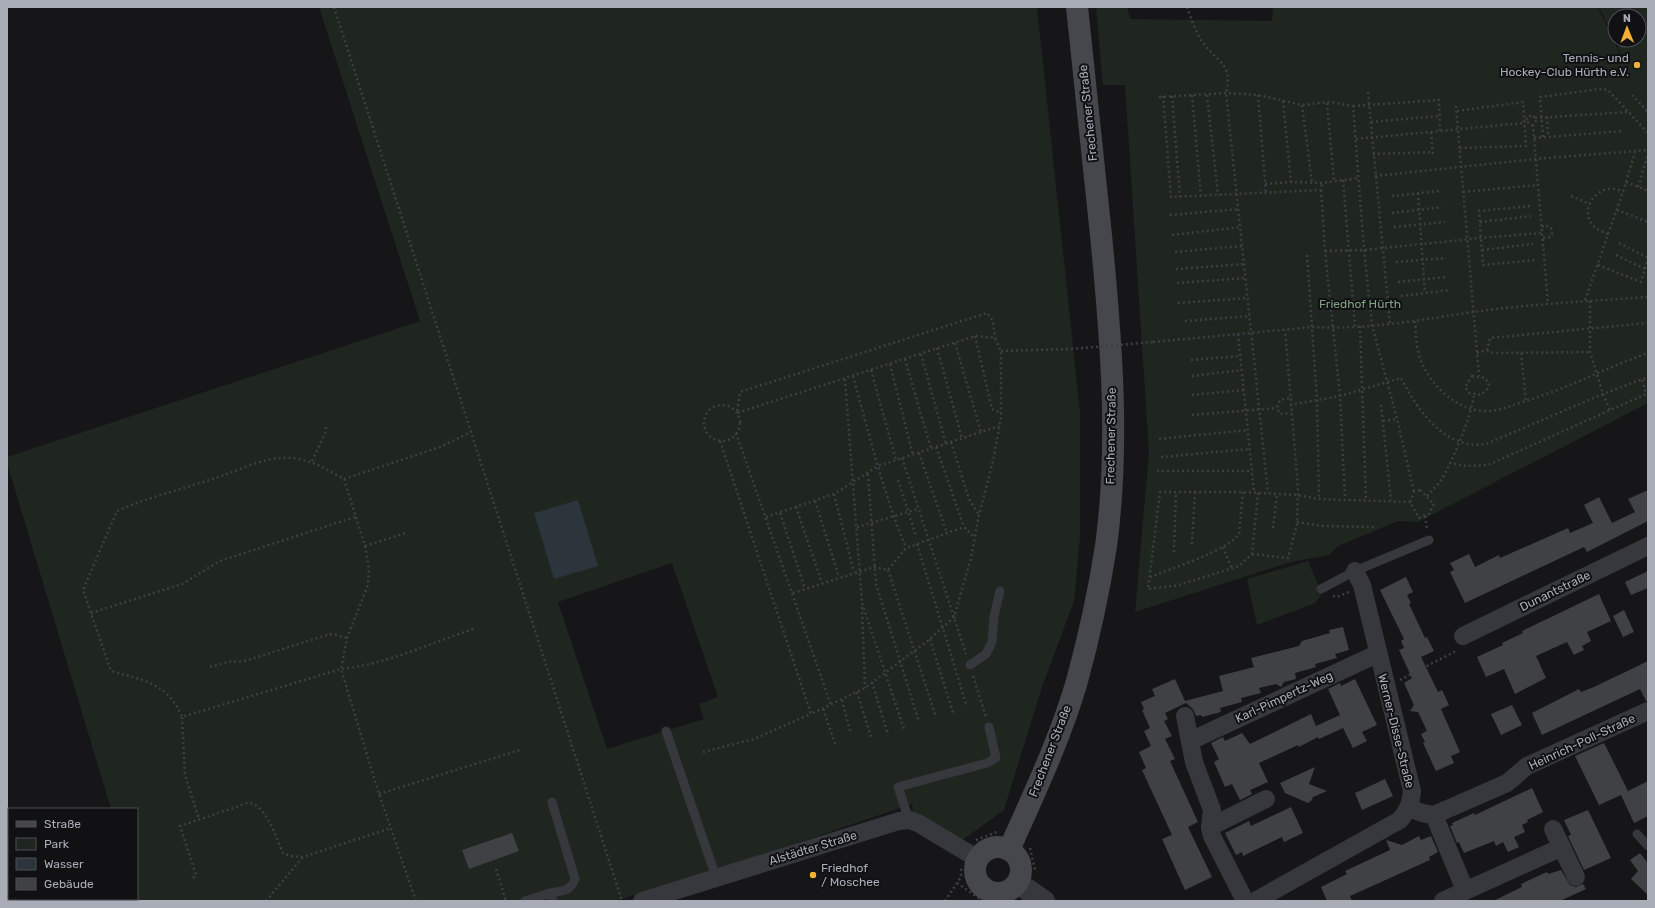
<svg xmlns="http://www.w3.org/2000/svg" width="1655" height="908" viewBox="0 0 1655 908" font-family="Rubik,sans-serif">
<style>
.green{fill:#1e261f;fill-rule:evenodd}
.water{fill:#2c353c}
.building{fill:#404145}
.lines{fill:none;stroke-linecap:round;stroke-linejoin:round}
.path{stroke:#3d3f44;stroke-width:2.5;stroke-dasharray:2 3;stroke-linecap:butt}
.service{stroke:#37383d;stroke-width:9}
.minor{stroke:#37383d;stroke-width:18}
.tertiary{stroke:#37383d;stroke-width:22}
.secondary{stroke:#45474d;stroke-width:22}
.path-bridge{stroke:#3d3f44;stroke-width:2.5;stroke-dasharray:2 3;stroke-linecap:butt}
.poi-dot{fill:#f2b134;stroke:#111113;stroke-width:1.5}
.labels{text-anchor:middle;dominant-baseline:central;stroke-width:4;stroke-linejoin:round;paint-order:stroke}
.poi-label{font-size:12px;fill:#a8adb8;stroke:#111113;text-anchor:end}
.street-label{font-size:12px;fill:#a8adb8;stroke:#111113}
.park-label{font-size:12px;fill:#7fa381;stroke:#111113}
</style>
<rect width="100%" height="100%" fill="#161618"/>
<!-- green -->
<g class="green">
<path d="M319 7H1037L1080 412V537L1074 601 1041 690 1004 810 961 841 913 814 912 804 721 869 615 901H138L137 809H111L7 463V457L420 321ZM672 563 718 697 699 704 704 719 607 749 558 602Z"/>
<polygon points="1096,7 1127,7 1130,19 1272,21 1273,7 1598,7 1628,71 1615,40 1639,40 1639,16 1615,16 1615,40 1599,7 1648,7 1648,403 1418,522 1398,521 1338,546 1329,555 1291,562 1135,612 1149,453 1125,85 1103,85"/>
<polygon points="1308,561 1322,594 1315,603 1257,625 1247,579"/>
</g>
<!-- water -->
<polygon class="water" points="578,500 598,566 554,579 534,513"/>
<!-- building -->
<g class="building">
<polygon points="1648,490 1648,521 1587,552 1584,547 1465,603 1450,572 1454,570 1450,563 1469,554 1475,567 1499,555 1500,558 1568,528 1570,533 1593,523 1584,505 1599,497 1612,523 1635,512 1628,499"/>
<polygon points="1648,571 1648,588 1631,595 1625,582"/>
<polygon points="1406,577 1413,592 1407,595 1411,603 1409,604 1425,638 1427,637 1434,651 1421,657 1438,692 1442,690 1449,705 1441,709 1460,752 1451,756 1454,763 1436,771 1423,743 1425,742 1421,734 1427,731 1418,712 1410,711 1414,705 1404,683 1412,678 1399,650 1404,648 1401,641 1404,639 1380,590"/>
<polygon points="1599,594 1611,621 1587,632 1591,641 1582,646 1584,650 1574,655 1567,642 1536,656 1546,678 1515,694 1504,669 1486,677 1477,657 1503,645 1502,643 1523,633 1522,631"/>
<polygon points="1624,610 1634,632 1623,637 1613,616"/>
<polygon points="1343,627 1349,650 1335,654 1337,658 1315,664 1316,667 1295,673 1296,679 1284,682 1281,687 1276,684 1259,688 1261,693 1241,698 1242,702 1220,708 1221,712 1202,717 1201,715 1196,716 1193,709 1186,703 1165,713 1168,719 1164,721 1172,736 1165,739 1175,759 1170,761 1198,822 1188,827 1212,877 1185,890 1162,839 1172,835 1142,770 1146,768 1139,752 1151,746 1144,731 1150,728 1142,710 1144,709 1141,702 1155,696 1152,689 1175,679 1185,701 1223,691 1219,676 1254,667 1251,658 1299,646 1302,641 1330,633 1329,630"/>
<polygon points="1648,661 1648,701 1646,701 1640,689 1542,735 1532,713 1579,689 1581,692 1594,687"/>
<polygon points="1355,679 1377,725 1362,732 1367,741 1353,748 1343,728 1319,739 1318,737 1299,747 1298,745 1259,763 1268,782 1250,790 1252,794 1240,800 1232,784 1225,787 1214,762 1219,759 1211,743 1223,737 1225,741 1242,733 1250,744 1311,714 1316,726 1340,715 1328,689 1340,683 1341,686"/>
<polygon points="1512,705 1522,725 1501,735 1491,714"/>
<polygon points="1604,743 1628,791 1648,781 1648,816 1634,823 1621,795 1599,805 1575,756"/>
<polygon points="1315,767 1309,784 1327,791 1313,797 1312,800 1308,803 1285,793 1280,783"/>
<polygon points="1385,779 1393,796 1362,810 1355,793"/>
<polygon points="1532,788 1543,812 1527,820 1528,822 1522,825 1525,832 1514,837 1519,847 1508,852 1503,842 1496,846 1494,841 1464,853 1459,842 1457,843 1450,826 1453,825 1452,823 1474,813 1475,815"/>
<polygon points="1291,807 1303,833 1284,842 1282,837 1243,856 1242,852 1236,855 1225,833 1249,821 1251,826"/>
<polygon points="1588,810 1611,858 1584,870 1568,836 1571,835 1564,820"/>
<polygon points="512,833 519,851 469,869 462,850"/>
<polygon points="1419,836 1421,840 1431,836 1438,852 1429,857 1430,860 1350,896 1352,901 1327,901 1321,887 1347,874 1345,871 1390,850 1386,840 1402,845"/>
<polygon points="1640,853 1647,862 1648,861 1648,895 1631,879 1638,871 1630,860"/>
<polygon points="1561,870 1570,885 1576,887 1583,884 1586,889 1560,901 1493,901 1522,887 1521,884 1547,872 1548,874"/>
</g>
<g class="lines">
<!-- path -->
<g class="path">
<polyline points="334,7 622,901"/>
<path d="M1187 7C1191 18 1196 34 1204 44 1219 63 1233 65 1226 93L1268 493"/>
<polyline points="1368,92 1390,324"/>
<polyline points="1192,95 1201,196"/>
<polyline points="1207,95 1218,195"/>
<polyline points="1258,95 1266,193"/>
<polyline points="1632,95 1648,112"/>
<polyline points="1163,96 1171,197 1321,190 1322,183"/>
<polyline points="1172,96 1180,197"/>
<polyline points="1159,97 1226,93 1258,95 1302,105 1330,102 1353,106 1364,250 1372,325 1397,419 1414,492"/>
<polyline points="1283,101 1291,182"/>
<polyline points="1327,103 1334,181"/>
<polyline points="1302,105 1312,183"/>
<polyline points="1353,106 1439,100 1440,131"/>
<polyline points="1456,106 1479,376"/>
<polyline points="1457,111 1523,102 1526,146 1460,148"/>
<polyline points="1547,117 1548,136"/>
<polyline points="1535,118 1628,112"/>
<polyline points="1371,122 1439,116"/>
<polyline points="1533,126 1526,121 1527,117 1533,115 1536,120 1533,126 1548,303"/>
<polyline points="1431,132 1433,157"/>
<polyline points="1543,137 1540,97 1599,89 1608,90 1648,133"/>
<polyline points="1534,138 1623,131"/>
<polyline points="1356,139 1524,123"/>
<polyline points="1373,154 1433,152"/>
<polyline points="1375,176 1535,159 1648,150"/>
<polyline points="1343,180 1355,326"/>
<polyline points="1626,182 1648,191"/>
<polyline points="1265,184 1291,182 1322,183 1359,178"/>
<polyline points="1638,187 1648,154"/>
<polyline points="1321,190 1325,251 1340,396 1345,499"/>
<polyline points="1463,192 1537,185"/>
<polyline points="1418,193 1425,293"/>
<polyline points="1392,196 1439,191"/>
<polyline points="1571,196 1590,204"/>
<polyline points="1530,206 1479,211 1483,265 1535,260"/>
<polyline points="1617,210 1648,222"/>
<polyline points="1392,213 1442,207"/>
<polyline points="1170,215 1239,209"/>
<polyline points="1480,222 1531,216"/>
<polyline points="1394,227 1445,222"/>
<polyline points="1542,227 1545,225 1551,228 1552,234 1550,237 1543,238"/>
<path d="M1608 234C1604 232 1600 231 1597 229 1574 213 1599 178 1623 192"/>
<polyline points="1172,235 1241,227"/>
<polyline points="1619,243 1648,258"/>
<polyline points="1482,250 1533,244"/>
<polyline points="1325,251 1364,250 1480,238 1542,233"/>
<polyline points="1175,252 1243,246"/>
<polyline points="1307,255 1317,400 1319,499"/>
<polyline points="1616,255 1645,269"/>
<polyline points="1396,262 1446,258"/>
<polyline points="1598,265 1641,282 1648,259"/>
<polyline points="1176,269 1244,264"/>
<polyline points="1398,282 1447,277"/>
<polyline points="1177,283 1246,278"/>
<polyline points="1401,296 1449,290"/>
<polyline points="1585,300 1623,192 1635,152"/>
<polyline points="1590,301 1590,352 1603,394 1610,410"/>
<polyline points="1178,303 1248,298"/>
<polyline points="1185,321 1250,316"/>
<path d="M1415 321C1416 334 1416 349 1421 361 1431 386 1458 412 1488 411 1503 410 1515 404 1529 400 1570 387 1608 367 1648 353"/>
<polyline points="1360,326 1366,500"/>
<polyline points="1238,334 1254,492"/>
<polyline points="975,336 992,409 1001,413"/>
<path d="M1153 342 1313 327C1366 330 1420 320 1473 312 1531 304 1589 301 1648 297"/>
<polyline points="955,343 981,432"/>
<polyline points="937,348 962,438"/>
<polyline points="1487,350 1493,353 1590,352"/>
<polyline points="1001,351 1071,349"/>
<polyline points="1477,353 1487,350 1490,338 1648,323"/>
<polyline points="1521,353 1526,401"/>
<polyline points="921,354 946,444"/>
<polyline points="905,359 931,449"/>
<polyline points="1191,360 1240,356"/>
<polyline points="890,364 913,455"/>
<polyline points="871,370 896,460"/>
<path d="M853 376C869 434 883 492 906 548"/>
<polyline points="1192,376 1242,370"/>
<polygon points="1472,376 1485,378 1489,384 1487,389 1481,395 1469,393 1465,387"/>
<polyline points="845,379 862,603 904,729"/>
<polyline points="1192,395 1244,390"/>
<polyline points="1289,398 1280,400 1277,408 1280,414 1291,413"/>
<path d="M1290 405 1340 396 1401 378C1417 409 1445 451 1486 444L1603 394 1648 377"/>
<polyline points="1381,405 1391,500"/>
<circle cx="722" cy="423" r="18"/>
<polyline points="1192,415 1277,408"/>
<polyline points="1383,421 1397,419"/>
<polyline points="736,433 831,705"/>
<polyline points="1159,439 1249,430"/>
<polyline points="720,441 811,714 865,688 930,639 954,617 971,558 979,515 993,461 1001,418 1001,351 995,338 975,336 737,413 740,392 987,313 993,321 995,338"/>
<polyline points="951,442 969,499 979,515"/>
<polyline points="936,447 964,527"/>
<polyline points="919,453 947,533"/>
<polyline points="1161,457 1250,449"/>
<polyline points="902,458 966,654"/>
<polyline points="312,461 326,431 326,424"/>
<polyline points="1449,463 1467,466 1488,465 1646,394 1642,379"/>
<polyline points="1157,471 1252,471"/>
<polyline points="868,474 876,584 919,722"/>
<polyline points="344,479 440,447 471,432"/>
<polyline points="898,480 916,536"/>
<polygon points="1420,490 1434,504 1429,514 1419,518 1410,502 1414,492"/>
<polyline points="1258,493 1252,554 1239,566 1179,585 1148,589 1160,492 1243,492 1297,495 1319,499 1410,502"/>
<polyline points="834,494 854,572"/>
<path d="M1427 496C1431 491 1436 487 1440 482 1452 463 1471 417 1474 395"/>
<polyline points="815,501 839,577"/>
<polyline points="796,507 822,583"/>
<polyline points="780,513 805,589"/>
<polyline points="1425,516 1427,529"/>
<polyline points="766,517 834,494 878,466 999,426"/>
<polyline points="1297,522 1324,526 1374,527"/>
<polyline points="857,527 918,509"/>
<polyline points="1273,528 1277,494"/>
<polyline points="917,544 967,707"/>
<polyline points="1192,544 1195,492"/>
<polyline points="365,546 406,533"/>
<polyline points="1223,547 1232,569"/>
<polyline points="1174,552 1176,492"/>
<polyline points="1252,554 1288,558 1297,524 1298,488 1285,330"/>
<polyline points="888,570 936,717"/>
<path d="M1150 577C1168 570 1231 549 1239 534L1243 492"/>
<polyline points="793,593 874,567 888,570 906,548 964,527 974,537"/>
<polyline points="1333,596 1337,597 1349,592"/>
<polyline points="862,607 865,688"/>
<polyline points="91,613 182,584 220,561 355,517"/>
<polyline points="930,639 953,713"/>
<polyline points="210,667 232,661 238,662 248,660 327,635 333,634 347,638"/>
<polyline points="973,676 986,717"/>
<polyline points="1400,680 1454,652 1456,649"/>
<polyline points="872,682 888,735"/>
<polyline points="857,692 871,737"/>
<polyline points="842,700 850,731"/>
<polyline points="823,709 836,746"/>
<polyline points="182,717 185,775 199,819"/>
<polyline points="703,752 754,739 811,714"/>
<polyline points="379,794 520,750"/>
<polyline points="976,840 999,831"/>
<polyline points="1030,848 1035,870 1034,872"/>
<polyline points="496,869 506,901"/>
<path d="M193 878 196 875 180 826 239 806C241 805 245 803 248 803 266 803 277 840 283 853L290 856 303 857 391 828"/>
<polyline points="957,883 983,901"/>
<polyline points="266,901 303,857"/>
<path d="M416 901 379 794 341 669 347 638 368 585 369 569 365 546 344 479C326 469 309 458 288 458 265 457 244 468 224 475 188 488 151 496 117 511L83 590 111 671C143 680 168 683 182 717L341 669C384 665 434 642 476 628"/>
<polyline points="945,901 961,877 961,868"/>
</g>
<!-- service -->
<g class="service">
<polyline points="1321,589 1355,571 1429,540"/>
<polyline points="970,665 986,654 992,642 994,616 1000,591"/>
<polyline points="666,731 717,880"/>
<polyline points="909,820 898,787 987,763 996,758 989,727"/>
<polyline points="1637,834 1648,846"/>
<path d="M550 893C562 891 571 891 575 879L552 802"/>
<polyline points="525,901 550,893 553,901"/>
</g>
<!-- minor -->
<g class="minor">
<polyline points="1463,636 1648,546"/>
<polyline points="1185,716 1194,762 1212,810 1210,827 1212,836 1245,901"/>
<polyline points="1190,741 1377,654"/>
<polyline points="1409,808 1422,813 1434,815 1507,783 1527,766 1648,711"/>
<polyline points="1434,815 1465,890"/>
<polyline points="1210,827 1266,799"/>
<polyline points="1553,829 1576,877"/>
<polyline points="642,901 899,821 909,820 918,823 978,859"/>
<path d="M1255 901 1400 820C1408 810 1411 803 1412 791L1362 585 1355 571"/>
<polyline points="1443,901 1562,847"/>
</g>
<!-- tertiary -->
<polyline class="tertiary" points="1018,883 1044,901"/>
<!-- secondary -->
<g class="secondary">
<circle cx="998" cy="870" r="23"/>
<path d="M1009 850C1033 796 1061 737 1077 681 1089 637 1099 591 1106 546 1120 443 1111 338 1101 235 1093 159 1085 83 1077 7"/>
</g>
<!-- path-bridge -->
<polyline class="path-bridge" points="1071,349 1153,342"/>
</g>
<!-- markers -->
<g class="poi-dot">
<circle cx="1637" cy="65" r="4"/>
<circle cx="813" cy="875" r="4"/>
</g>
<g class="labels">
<!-- poi labels -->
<g class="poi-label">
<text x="1629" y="58">Tennis- und<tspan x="1629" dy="14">Hockey-Club Hürth e.V.</tspan></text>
<text x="821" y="868" text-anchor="start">Friedhof<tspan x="821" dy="14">/ Moschee</tspan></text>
</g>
<!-- street labels -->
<g class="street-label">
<text transform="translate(1088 113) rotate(-96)">Frechener Straße</text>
<text transform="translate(1111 436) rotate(-89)">Frechener Straße</text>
<text transform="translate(1555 591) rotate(-26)">Dunantstraße</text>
<text transform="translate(1284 697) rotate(-25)">Karl-Pimpertz-Weg</text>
<text transform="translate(1396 731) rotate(76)">Werner-Disse-Straße</text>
<text transform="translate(1582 742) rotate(-25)">Heinrich-Poll-Straße</text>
<text transform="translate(1050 751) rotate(-69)">Frechener Straße</text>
<text transform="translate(813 848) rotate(-17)">Alstädter Straße</text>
</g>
<!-- park labels -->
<g class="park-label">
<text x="1360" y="304">Friedhof Hürth</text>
</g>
</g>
<!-- border -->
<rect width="1655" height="908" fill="none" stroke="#a8adb8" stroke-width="16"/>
<!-- legend -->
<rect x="8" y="808" width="130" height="92" fill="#111113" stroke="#4d4f55"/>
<rect x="16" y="821" width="20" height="6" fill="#45474d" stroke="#4d4f55"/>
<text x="44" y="828" font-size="12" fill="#a8adb8">Straße</text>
<rect x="16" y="838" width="20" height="12" fill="#1e261f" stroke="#4d4f55"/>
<text x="44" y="848" font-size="12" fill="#a8adb8">Park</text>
<rect x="16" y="858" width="20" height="12" fill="#2c353c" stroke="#4d4f55"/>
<text x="44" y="868" font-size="12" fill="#a8adb8">Wasser</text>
<rect x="16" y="878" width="20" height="12" fill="#404145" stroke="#4d4f55"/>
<text x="44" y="888" font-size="12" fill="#a8adb8">Gebäude</text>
<!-- north arrow -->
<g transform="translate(1627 28) rotate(359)"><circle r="19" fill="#111113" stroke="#4d4f55"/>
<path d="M0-3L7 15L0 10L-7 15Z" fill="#f2b134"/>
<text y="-6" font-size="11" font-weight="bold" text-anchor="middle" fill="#a8adb8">N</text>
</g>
</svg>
